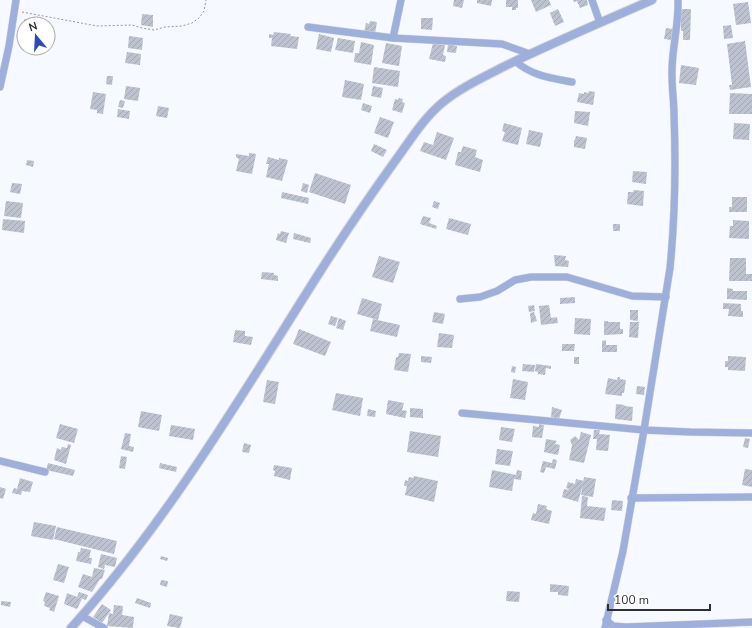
<svg xmlns="http://www.w3.org/2000/svg" width="752" height="628" viewBox="0 0 752 628" font-family="'Nunito Sans',sans-serif">
<style>
.building{fill:url(#building-hatch)}
.lines{fill:none;stroke-linecap:round;stroke-linejoin:round}
.minor-casing{stroke:#d2d5db;stroke-width:8}
.tertiary-casing{stroke:#d2d5db;stroke-width:10}
.path{stroke:#96999f;stroke-width:1;stroke-dasharray:2 2;stroke-linecap:butt}
.minor{stroke:#9fafdb;stroke-width:7}
.tertiary{stroke:#9fafdb;stroke-width:8}
</style>
<defs>
<pattern id="building-hatch" width="6" height="6" patternUnits="userSpaceOnUse"><rect width="6" height="6" fill="#bcc2d0"/><path d="M-1 1l2-2M0 6l6-6M5 7l2-2" fill="none" stroke="#a2a7b3"/></pattern>
</defs>
<rect width="100%" height="100%" fill="#f6f9ff"/>
<!-- building -->
<g class="building">
<polygon points="454,0 464,0 462,8 453,6"/>
<polygon points="477,0 492,0 491,6 477,3"/>
<polygon points="506,0 518,0 518,8 516,8 516,10 512,10 512,7 506,7"/>
<polygon points="531,0 549,0 551,5 536,12"/>
<polygon points="573,0 587,0 588,5 580,8 577,1 574,2"/>
<polygon points="748,2 751,23 736,25 733,4"/>
<polygon points="558,9 564,22 555,26 550,13"/>
<polygon points="681,9 691,9 690,40 683,40 683,31 681,31"/>
<polygon points="142,14 153,15 153,27 141,25"/>
<polygon points="421,18 433,18 432,30 421,29"/>
<polygon points="24,19 39,22 38,24 24,24"/>
<polygon points="370,21 377,22 375,34 364,32 366,23 369,24"/>
<polygon points="731,25 733,38 724,39 723,26"/>
<polygon points="666,28 673,29 672,40 664,39"/>
<polygon points="274,32 291,34 290,36 299,37 297,49 271,46 272,38 269,38 269,34 273,35"/>
<polygon points="319,34 334,38 331,52 316,49"/>
<polygon points="129,36 143,38 142,50 128,48"/>
<polygon points="338,38 355,41 353,53 335,50"/>
<polygon points="745,41 751,87 730,90 729,85 732,85 727,44"/>
<polygon points="361,42 374,45 371,65 354,62 355,53 359,53"/>
<polygon points="386,43 402,46 399,66 382,63"/>
<polygon points="433,43 445,45 443,55 446,56 445,62 429,59"/>
<polygon points="448,44 457,46 456,53 447,52"/>
<polygon points="127,52 141,54 140,65 125,63"/>
<polygon points="681,65 699,68 696,85 679,83"/>
<polygon points="374,67 400,71 398,87 372,83"/>
<polygon points="107,76 113,76 112,85 106,84"/>
<polygon points="345,80 364,84 361,100 342,97"/>
<polygon points="126,86 140,88 138,101 124,99"/>
<polygon points="373,86 383,88 381,98 371,96"/>
<polygon points="589,91 595,92 593,105 577,102 579,93 584,94 584,92 588,93"/>
<polygon points="93,92 106,94 103,114 97,113 97,110 90,109"/>
<polygon points="730,93 752,94 752,114 729,114"/>
<polygon points="399,98 403,99 402,102 405,103 402,113 392,110 395,99 398,100"/>
<polygon points="120,100 125,101 123,108 118,107"/>
<polygon points="363,103 372,106 370,113 361,110"/>
<polygon points="158,106 169,108 167,118 156,116"/>
<polygon points="118,109 130,111 129,119 117,117"/>
<polygon points="575,111 590,112 588,126 574,123"/>
<polygon points="380,117 394,122 388,138 374,133"/>
<polygon points="504,123 522,128 518,145 502,141 505,132 502,131"/>
<polygon points="734,123 750,124 749,140 733,139"/>
<polygon points="529,130 543,133 540,147 526,144"/>
<polygon points="437,132 454,138 446,160 420,151 424,142 433,145"/>
<polygon points="576,136 587,138 585,149 574,147 574,140 575,140"/>
<polygon points="374,144 387,150 383,157 371,151"/>
<polygon points="463,146 477,150 475,157 483,160 480,172 455,165 458,152 461,152"/>
<polygon points="249,153 256,154 252,174 236,171 239,159 236,157 236,154 249,156"/>
<polygon points="268,157 279,160 279,158 288,160 282,181 266,177 269,164 266,164"/>
<polygon points="27,160 34,161 33,167 26,165"/>
<polygon points="633,171 647,172 646,184 632,182"/>
<polygon points="315,173 351,185 345,204 309,192"/>
<polygon points="12,183 22,184 20,194 10,192"/>
<polygon points="303,183 309,185 307,193 301,191"/>
<polygon points="634,190 644,191 643,206 627,204 628,192 633,192"/>
<polygon points="282,192 309,198 308,204 281,198"/>
<polygon points="732,197 747,197 747,212 729,212 729,207 732,207"/>
<polygon points="6,201 23,203 21,218 4,216"/>
<polygon points="434,201 440,203 438,209 432,207"/>
<polygon points="423,216 431,218 429,223 437,226 436,229 420,224"/>
<polygon points="449,218 471,224 468,235 446,229"/>
<polygon points="3,219 25,221 24,233 2,230"/>
<polygon points="733,220 749,221 749,239 729,238 730,226 733,226"/>
<rect x="613" y="224" width="7" height="7"/>
<polygon points="281,231 289,233 286,243 276,240 278,233 280,234"/>
<polygon points="294,233 311,238 310,243 293,239"/>
<polygon points="554,255 566,256 565,260 569,261 568,267 555,266"/>
<polygon points="379,256 400,262 393,283 372,277"/>
<polygon points="730,258 746,258 746,274 752,274 752,281 729,281"/>
<polygon points="262,272 274,273 274,275 278,276 278,281 261,279"/>
<polygon points="727,288 733,289 733,291 747,291 747,300 727,299"/>
<polygon points="575,297 575,303 560,304 560,298"/>
<polygon points="362,298 382,304 378,320 357,314"/>
<polygon points="723,303 741,304 741,311 743,311 743,317 728,316 729,309 723,309"/>
<polygon points="534,305 535,311 529,312 528,306"/>
<polygon points="549,305 551,318 557,317 558,323 541,325 539,306"/>
<polygon points="630,310 638,310 638,321 630,320"/>
<polygon points="434,312 445,314 443,324 432,322"/>
<polygon points="534,312 537,321 531,323 530,313"/>
<polygon points="331,316 338,318 335,326 328,324"/>
<polygon points="339,318 346,321 343,330 336,328"/>
<polygon points="575,318 591,319 590,335 574,334"/>
<polygon points="373,319 400,325 397,337 370,331"/>
<polygon points="604,321 608,321 608,322 620,322 620,329 623,329 623,334 604,335"/>
<polygon points="630,322 639,322 638,338 629,337"/>
<polygon points="299,329 331,342 325,356 293,344"/>
<polygon points="235,330 245,331 245,336 253,337 251,345 233,342"/>
<polygon points="439,333 454,335 452,348 437,347"/>
<polygon points="606,340 606,345 617,345 617,352 602,352 602,341"/>
<polygon points="562,344 575,344 574,351 562,351"/>
<polygon points="399,353 411,354 408,372 394,370 396,357 398,357"/>
<polygon points="421,356 432,357 431,363 421,362"/>
<polygon points="728,356 746,357 745,371 728,370 728,367 725,367 725,361 728,361"/>
<rect x="574" y="357" width="5" height="7"/>
<polygon points="523,364 535,365 534,372 522,371"/>
<polygon points="536,364 551,366 551,369 546,368 545,375 538,374 538,372 535,371"/>
<polygon points="512,366 516,367 515,373 511,372"/>
<polygon points="618,377 620,377 620,379 626,380 624,393 622,393 622,396 605,394 608,378 617,380"/>
<polygon points="513,379 528,382 525,400 510,398"/>
<polygon points="267,380 279,382 275,404 263,402"/>
<polygon points="637,386 645,387 644,395 636,394"/>
<polygon points="336,393 363,398 360,416 332,410"/>
<polygon points="388,400 404,403 402,410 407,411 405,418 386,414"/>
<polygon points="616,404 625,405 624,406 633,407 632,421 615,419"/>
<polygon points="552,407 562,410 559,419 551,417"/>
<polygon points="410,408 423,409 423,418 410,417"/>
<polygon points="368,409 376,411 375,417 367,416"/>
<polygon points="141,411 162,415 159,431 138,427"/>
<polygon points="60,424 78,429 74,443 56,438"/>
<polygon points="539,424 544,425 542,438 532,437 533,426 539,427"/>
<polygon points="171,425 195,429 193,440 169,436"/>
<polygon points="501,427 515,429 512,442 499,440"/>
<polygon points="594,430 600,430 599,434 610,435 608,451 596,450 597,439 593,439"/>
<polygon points="410,431 441,436 438,457 407,452"/>
<polygon points="581,432 591,435 584,463 569,460 572,445 570,440 575,436 579,440"/>
<polygon points="125,433 131,434 129,446 134,447 133,452 121,449"/>
<polygon points="745,438 750,439 748,448 743,447"/>
<polygon points="546,439 557,441 555,444 560,445 558,455 544,452"/>
<polygon points="244,443 251,445 249,453 242,452"/>
<polygon points="68,444 71,445 66,464 54,460 57,448 61,450 62,447 67,448"/>
<polygon points="497,449 513,451 510,466 495,464"/>
<polygon points="121,456 127,457 125,469 119,468"/>
<polygon points="553,459 557,460 555,469 546,467 544,473 540,472 543,461 552,463"/>
<polygon points="48,463 75,470 73,476 46,470"/>
<polygon points="160,463 177,467 176,472 159,468"/>
<polygon points="274,465 292,468 290,480 274,476 275,471 273,470"/>
<polygon points="745,469 752,470 752,487 742,485"/>
<polygon points="492,470 516,475 517,470 522,471 521,480 514,479 512,491 489,487"/>
<polygon points="414,476 438,481 434,502 405,495 407,486 404,486 405,480 408,481 409,477 413,478"/>
<polygon points="584,477 596,479 593,497 581,495"/>
<polygon points="20,478 33,482 30,492 22,491 21,495 12,493 14,488 17,489"/>
<polygon points="576,479 584,481 578,502 562,497 564,489 568,490 569,489 566,488 568,482 575,484"/>
<polygon points="0,487 6,489 3,499 0,498"/>
<polygon points="582,496 588,497 587,506 606,508 604,521 580,518"/>
<polygon points="612,500 623,501 622,511 611,510"/>
<polygon points="538,504 547,506 546,509 552,511 549,524 531,520 533,513 536,514"/>
<polygon points="34,522 56,526 53,540 31,536"/>
<polygon points="57,527 117,541 114,554 54,539"/>
<polygon points="81,548 91,550 89,558 92,558 91,564 76,561 78,552 80,552"/>
<polygon points="101,554 117,558 115,567 105,565 104,569 98,567"/>
<polygon points="161,556 168,558 167,561 160,559"/>
<polygon points="58,564 69,567 64,583 53,580"/>
<polygon points="94,568 105,570 102,579 100,579 92,592 78,587 83,574 92,577"/>
<polygon points="161,580 168,581 167,587 160,585"/>
<polygon points="550,584 569,586 568,596 558,595 558,592 550,592"/>
<polygon points="507,591 520,592 519,602 506,601"/>
<polygon points="46,592 59,596 54,612 49,610 50,608 44,606 45,602 43,601"/>
<polygon points="79,592 88,595 86,600 77,597"/>
<polygon points="67,593 82,599 77,609 64,604"/>
<polygon points="137,598 151,603 150,608 135,603"/>
<polygon points="1,601 11,602 10,607 1,605"/>
<polygon points="102,604 111,610 102,623 93,617"/>
<polygon points="114,605 123,606 122,615 134,617 133,628 107,626 109,613 113,614"/>
<polygon points="170,614 183,617 180,628 167,626"/>
</g>
<g class="lines">
<!-- minor casing -->
<g class="minor-casing">
<g id="minor">
<polyline points="401,0 393,38 502,44 530,54"/>
<polyline points="592,0 600,23"/>
<polyline points="308,27 393,38"/>
<path d="M515 61C532 76 551 78 572 82"/>
<polyline points="0,87 9,46 16,0"/>
<polyline points="460,299 480,297 497,291 515,280 531,277 567,277 632,296 666,297"/>
<polyline points="462,413 644,430 690,432 752,433"/>
<polyline points="0,461 45,472"/>
<polyline points="631,498 752,497"/>
<polyline points="82,616 104,628"/>
<polyline points="606,620 613,626 626,627 752,622"/>
<path d="M605 628 623 551 644 430 670 268C675 217 676 166 674 115 674 102 672 89 672 76 671 51 679 26 678 0"/>
</g>
</g>
<!-- tertiary casing -->
<g class="tertiary-casing">
<path id="tertiary" d="M71 628C167 522 240 398 316 278 342 237 369 197 398 157 411 139 424 118 442 103 460 88 482 78 503 67 552 43 602 22 652 0"/>
</g>
<!-- path -->
<polyline class="path" points="22,12 97,26 132,25 142,28 154,30 165,27 182,26 192,23 199,18 204,11 206,0"/>
<!-- minor -->
<use href="#minor" class="minor"/>
<!-- tertiary -->
<use href="#tertiary" class="tertiary"/>
</g>
<!-- north arrow -->
<g transform="translate(36 36) rotate(342)"><circle r="19" fill="#ffffff" stroke="#abacae"/>
<path d="M0-3L7 15L0 10L-7 15Z" fill="#2f48b9"/>
<text y="-6" font-size="11" font-weight="bold" text-anchor="middle" fill="#2d2f35">N</text>
</g>
<!-- scale -->
<path d="M608 604v6h102v-6" fill="none" stroke="#2d2f35" stroke-width="2"/>
<text x="614" y="604" font-size="12" fill="#2d2f35" stroke="#ffffff" stroke-width="3" paint-order="stroke">100 m</text>
</svg>
